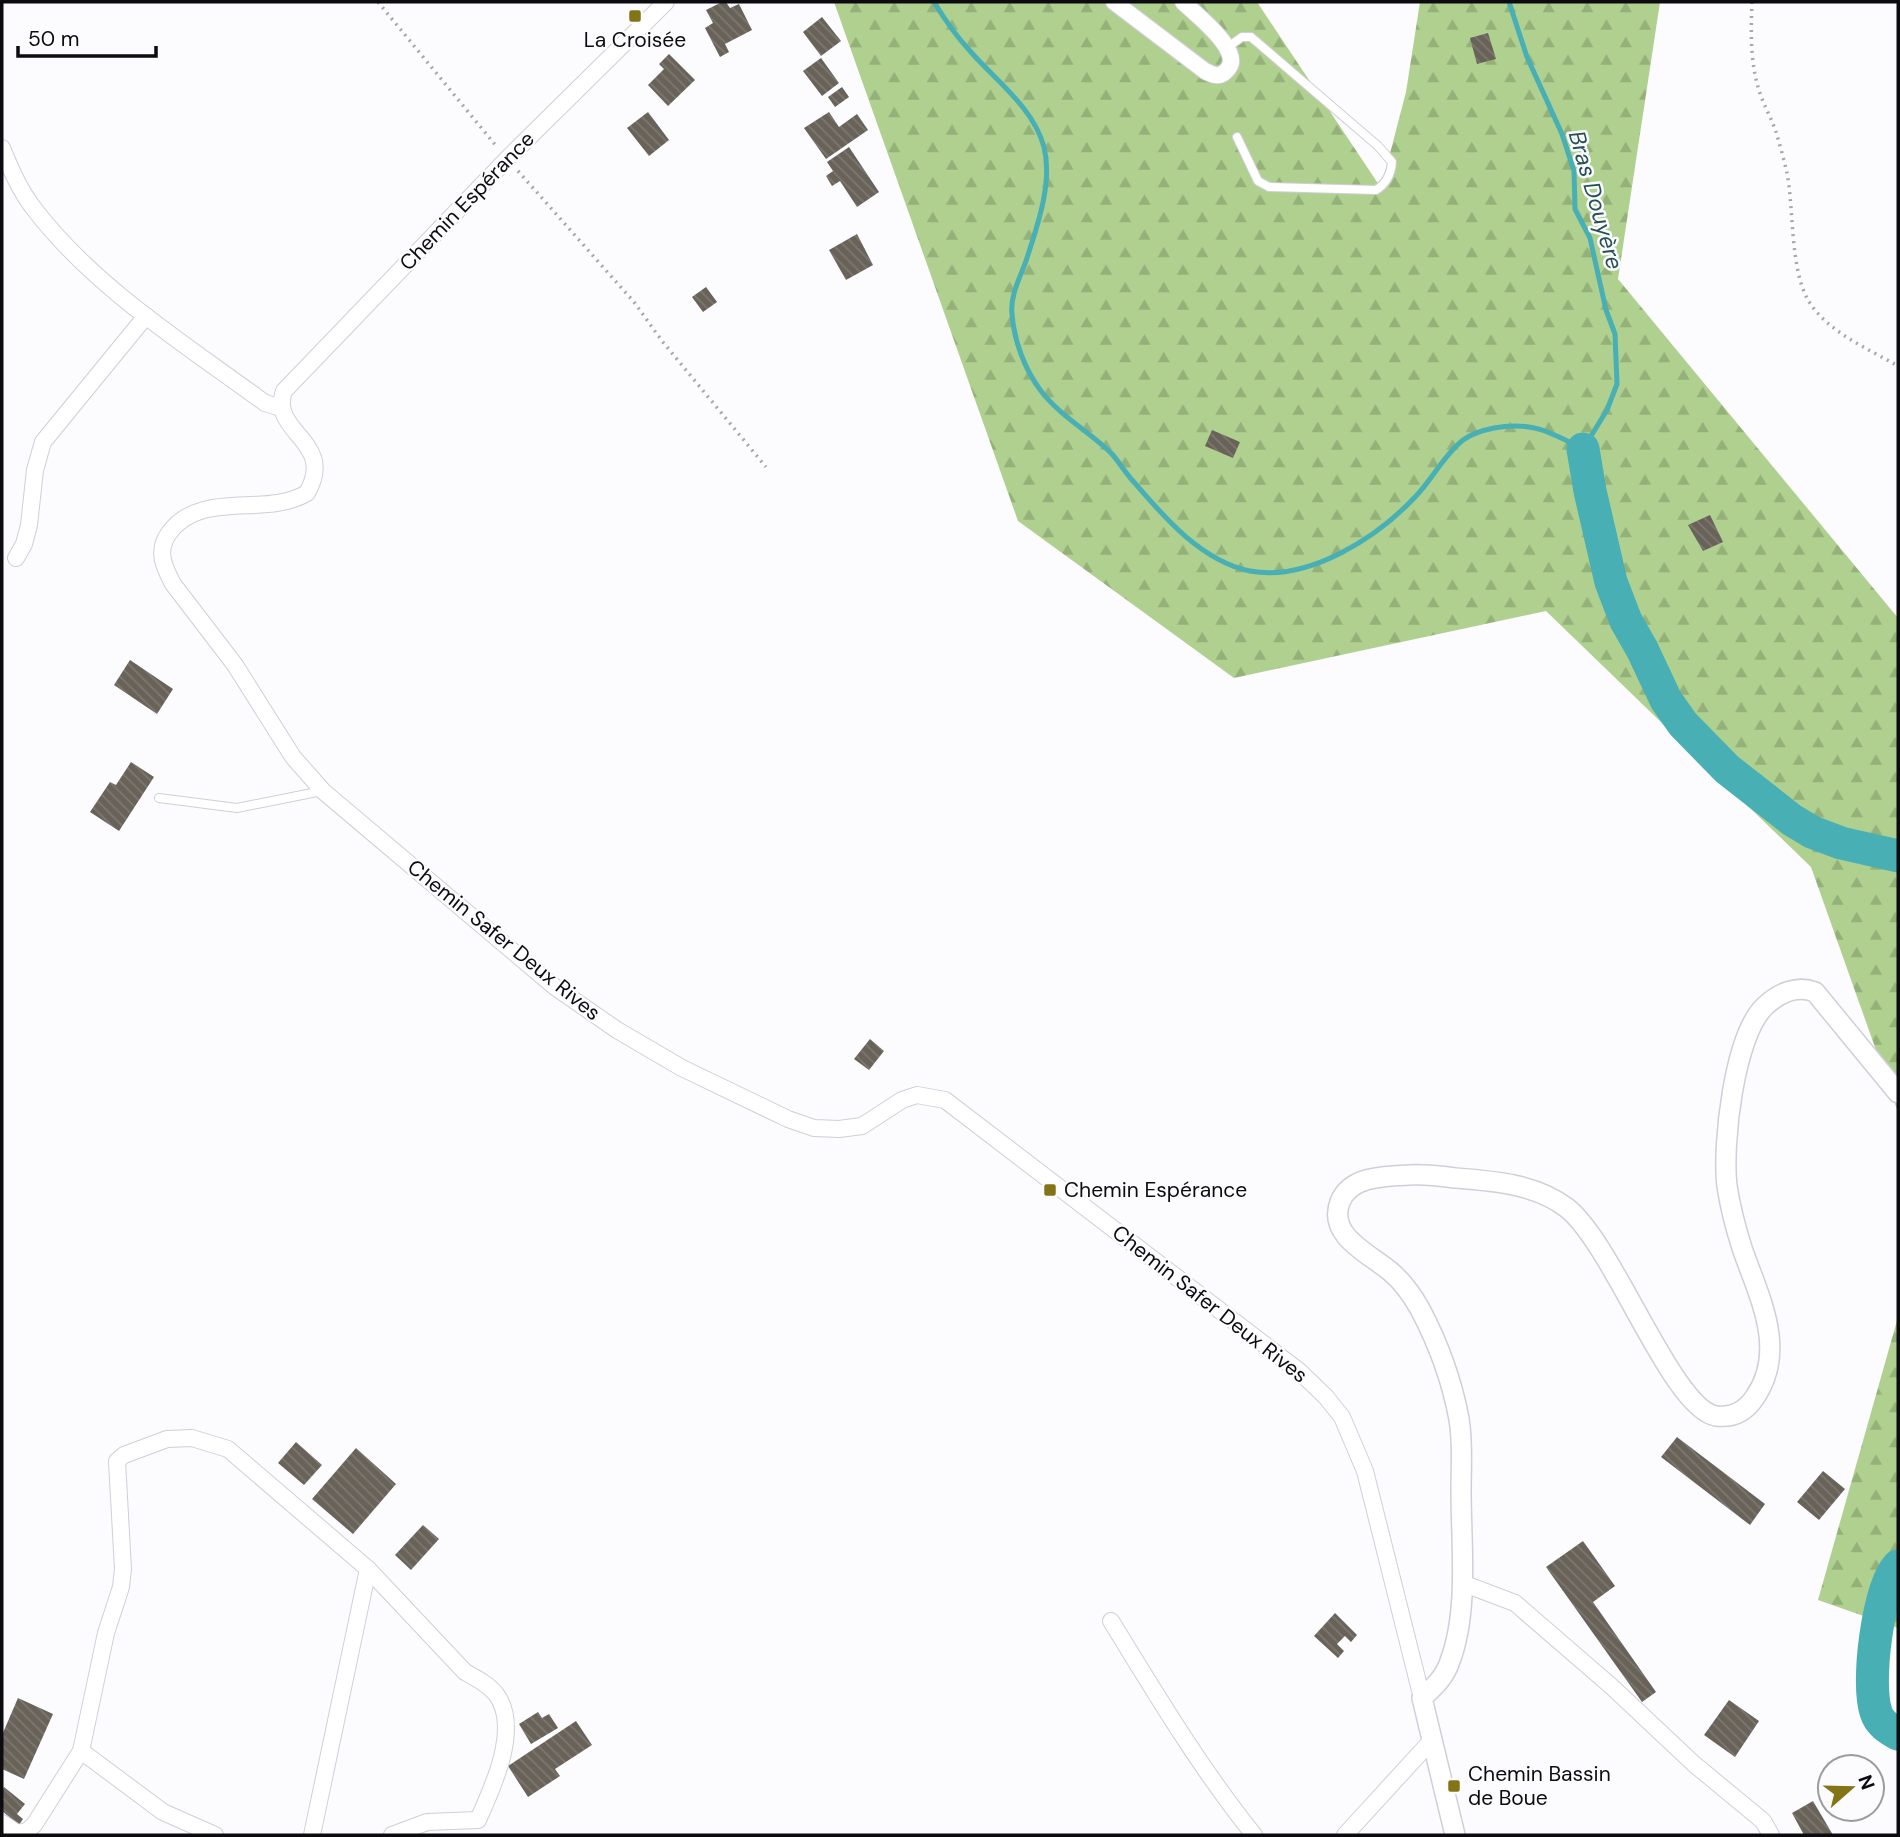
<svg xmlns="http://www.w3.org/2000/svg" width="1900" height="1837" viewBox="0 0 1900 1837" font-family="'DM Sans',sans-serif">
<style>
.forest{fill:url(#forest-firs)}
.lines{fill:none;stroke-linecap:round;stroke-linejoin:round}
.stream{stroke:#48afb5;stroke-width:5}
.river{stroke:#48afb5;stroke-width:33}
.building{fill:url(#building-back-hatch)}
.service-casing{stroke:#d0ced9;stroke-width:10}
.minor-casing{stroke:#d0ced9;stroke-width:18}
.tertiary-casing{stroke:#d0ced9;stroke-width:22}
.path{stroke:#a7a6aa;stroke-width:3.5;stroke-dasharray:2 5;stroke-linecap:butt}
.service{stroke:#fff;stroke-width:8}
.minor{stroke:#fff;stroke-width:16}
.tertiary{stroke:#fff;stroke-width:19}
.poi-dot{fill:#837416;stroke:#fcfbfe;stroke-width:2.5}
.labels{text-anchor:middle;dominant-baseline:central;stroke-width:5;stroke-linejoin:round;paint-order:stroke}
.poi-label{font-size:21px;fill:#0c0b0f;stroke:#fcfbfe;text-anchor:start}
.street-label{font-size:21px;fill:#0c0b0f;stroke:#fcfbfe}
.water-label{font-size:23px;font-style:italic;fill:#255255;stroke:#fcfbfe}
</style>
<defs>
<pattern id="forest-firs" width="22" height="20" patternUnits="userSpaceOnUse" patternTransform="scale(1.75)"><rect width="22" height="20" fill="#afd08f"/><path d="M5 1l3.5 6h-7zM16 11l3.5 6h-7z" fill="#95b17a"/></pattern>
<pattern id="building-back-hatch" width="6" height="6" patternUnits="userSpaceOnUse" patternTransform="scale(1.75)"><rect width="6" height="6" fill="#686259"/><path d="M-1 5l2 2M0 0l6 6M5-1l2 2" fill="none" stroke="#7c7770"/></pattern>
</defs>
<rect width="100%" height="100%" fill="#fcfbfe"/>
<!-- forest -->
<g class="forest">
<polygon points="834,2 1257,2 1381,188 1406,92 1420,2 1660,2 1618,279 1898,618 1898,1112 1811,867 1546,611 1234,678 1018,521"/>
<polygon points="1898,1317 1898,1628 1818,1600"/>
</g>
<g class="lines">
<!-- stream -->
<path class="stream" d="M934 2C945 20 956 36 970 51 996 81 1033 107 1044 147 1053 183 1037 227 1026 261 1020 278 1010 295 1012 314 1014 341 1025 370 1041 391 1061 417 1090 432 1112 454 1119 462 1125 472 1133 481 1163 516 1201 561 1250 571 1309 582 1378 537 1416 496 1433 478 1444 455 1463 440 1471 434 1484 430 1494 428 1531 421 1551 432 1583 449L1607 410 1617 384 1615 334 1606 310 1590 238 1575 209 1574 171 1562 134 1527 57 1509 2"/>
<!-- river -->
<g class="river">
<polyline points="1583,449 1590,491 1611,582 1626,621 1642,649 1666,700 1683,724 1727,769 1792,820 1812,832 1841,843 1898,856"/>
<path d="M1898 1566C1878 1588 1866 1683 1876 1712 1879 1723 1889 1729 1898 1734"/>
</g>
</g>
<!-- building -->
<g class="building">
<polygon points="722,2 726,2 730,8 739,4 752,30 725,44 729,52 720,57 705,28 713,23 706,10"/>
<polygon points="822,17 841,41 821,56 803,32"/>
<polygon points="1488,33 1496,59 1477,64 1470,38"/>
<polygon points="669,54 695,80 668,106 648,85 664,69 659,64"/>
<polygon points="821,58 839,83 822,96 803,71"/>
<polygon points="842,87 849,97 835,107 828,97"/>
<polygon points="648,112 669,140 649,156 627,128"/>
<polygon points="829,112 839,127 857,114 868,130 826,159 804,128"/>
<polygon points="849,147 879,192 857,207 840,181 832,186 826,176 833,171 827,162"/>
<polygon points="857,234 873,265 846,280 829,250"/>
<polygon points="706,287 717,302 703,312 692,297"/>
<polygon points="1212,430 1240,442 1233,458 1205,446"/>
<polygon points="1710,515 1723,542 1703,551 1688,525"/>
<polygon points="130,660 173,689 157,714 114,685"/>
<polygon points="131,762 154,777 119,831 90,812 110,782 116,785"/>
<polygon points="870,1039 884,1051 869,1070 854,1059"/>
<polygon points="1677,1437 1765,1504 1750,1525 1661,1457"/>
<polygon points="296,1442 322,1465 304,1485 278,1463"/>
<polygon points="356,1448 396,1484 353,1534 312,1499"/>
<polygon points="1823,1471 1845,1489 1819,1520 1797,1502"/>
<polygon points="423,1525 439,1539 411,1570 395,1555"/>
<polygon points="1583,1541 1615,1586 1593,1602 1656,1692 1642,1702 1546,1567"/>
<polygon points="1335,1613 1357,1635 1351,1642 1345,1636 1337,1644 1344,1651 1338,1658 1314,1636"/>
<polygon points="18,1698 53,1714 24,1779 2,1769 2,1735"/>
<polygon points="1729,1700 1759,1721 1735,1757 1704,1735"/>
<polygon points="538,1712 542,1718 549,1714 558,1728 531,1744 519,1724"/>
<polygon points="576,1721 592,1745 555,1769 560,1776 528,1797 508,1766"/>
<polygon points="4,1787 25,1804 17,1814 23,1819 19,1825 2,1811 2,1790"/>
<polygon points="1813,1801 1833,1835 1804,1835 1792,1813"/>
</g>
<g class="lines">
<!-- service casing -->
<g class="service-casing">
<g id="service">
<path d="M1228 47 1242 37H1251L1378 146 1392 162C1391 174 1386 184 1376 190L1269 187 1258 181 1237 137"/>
<polyline points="159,798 237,808 322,791"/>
</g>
</g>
<!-- minor casing -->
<g class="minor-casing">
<g id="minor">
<path d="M666 2 507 159 284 391C269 433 337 441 307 493 265 518 201 489 169 533 156 551 164 567 173 584L235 665 293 757 323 791 555 987 617 1030 682 1068 788 1119 814 1128 839 1129 862 1126 902 1100 917 1095 945 1100 1299 1371 1326 1397 1342 1417 1365 1471 1422 1698"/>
<path d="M1114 2 1205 71C1213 75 1219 78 1226 71 1247 53 1195 14 1183 2"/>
<path d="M2 148C11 170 20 191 35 210 95 288 186 345 265 403L281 408"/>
<polyline points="16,558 24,544 29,525 35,470 43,442 146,316"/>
<polyline points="1462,1583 1515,1603 1611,1686 1694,1764 1763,1821 1771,1835"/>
<path d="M1111 1621C1156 1694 1200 1768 1254 1835"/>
<path d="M81 1751 106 1633 121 1587 123 1569 117 1461 124 1455 167 1439 192 1438 228 1449 368 1569 465 1672C476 1678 488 1684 496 1694 521 1727 493 1787 478 1820L427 1822 392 1835"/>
<polyline points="2,1823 17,1833 27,1831 34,1825 81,1751 163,1812 215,1835"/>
<polyline points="312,1835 368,1569"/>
<polyline points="1345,1835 1432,1740"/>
</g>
</g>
<!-- tertiary casing -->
<g class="tertiary-casing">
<path id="tertiary" d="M1455 1835 1422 1698C1434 1687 1445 1677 1450 1661 1469 1611 1461 1543 1461 1490 1461 1467 1463 1442 1459 1419 1452 1381 1438 1343 1420 1309 1412 1295 1403 1282 1391 1272 1370 1254 1327 1236 1340 1202 1350 1176 1385 1176 1409 1175 1424 1174 1440 1176 1455 1178 1494 1181 1536 1184 1567 1208 1614 1245 1672 1409 1716 1416 1733 1418 1746 1411 1755 1397 1788 1349 1758 1295 1742 1248 1736 1229 1730 1206 1727 1186 1722 1145 1734 1035 1765 1006 1779 993 1797 985 1815 992L1898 1093"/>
</g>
<!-- path -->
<g class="path">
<polyline points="378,2 497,147"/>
<path d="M1752 2C1751 31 1750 59 1758 87 1762 102 1771 117 1776 132 1780 145 1784 160 1787 173 1794 210 1790 268 1808 300 1827 332 1867 348 1898 366"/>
<polyline points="518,171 634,302 662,341 766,467"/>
</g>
<!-- service -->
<use href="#service" class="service"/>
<!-- minor -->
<use href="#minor" class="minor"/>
<!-- tertiary -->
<use href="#tertiary" class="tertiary"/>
</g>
<!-- markers -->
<g class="poi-dot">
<rect x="628" y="9" width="14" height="14" rx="3.5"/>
<rect x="1043" y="1183" width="14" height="14" rx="3.5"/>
<rect x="1447" y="1779" width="14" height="14" rx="3.5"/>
</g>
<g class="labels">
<!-- poi labels -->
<g class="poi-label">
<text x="635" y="40" text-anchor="middle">La Croisée</text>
<text x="1064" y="1190">Chemin Espérance</text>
<text x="1468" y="1774">Chemin Bassin<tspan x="1468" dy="24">de Boue</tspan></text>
</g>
<!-- street labels -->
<g class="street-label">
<text transform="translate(467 201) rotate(-46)">Chemin Espérance</text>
<text transform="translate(504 940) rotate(39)">Chemin Safer Deux Rives</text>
<text transform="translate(1210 1304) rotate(38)">Chemin Safer Deux Rives</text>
</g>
<!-- water labels -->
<g class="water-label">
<text transform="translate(1596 200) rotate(74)">Bras Douyère</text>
</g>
</g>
<!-- border -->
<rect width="1900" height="1837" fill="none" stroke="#0c0b0f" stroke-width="7"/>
<!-- north arrow -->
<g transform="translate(1851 1788) rotate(70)"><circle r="33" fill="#fcfbfe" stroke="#9c9b9e" stroke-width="2"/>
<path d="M0-5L12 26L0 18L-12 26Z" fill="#837416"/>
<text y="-10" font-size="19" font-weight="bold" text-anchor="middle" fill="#0c0b0f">N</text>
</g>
<!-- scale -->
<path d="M18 46v10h138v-10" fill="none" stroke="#0c0b0f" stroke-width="3.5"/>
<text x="28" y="46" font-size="21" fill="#0c0b0f" stroke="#fcfbfe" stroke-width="5" paint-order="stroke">50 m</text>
</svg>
